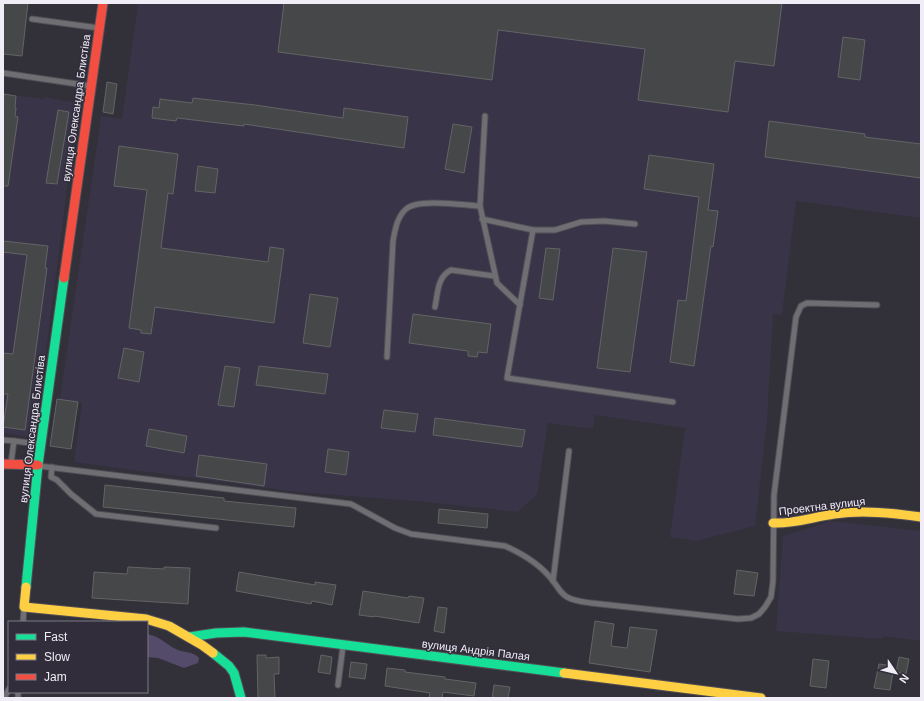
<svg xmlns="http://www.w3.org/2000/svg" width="924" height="701" viewBox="0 0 924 701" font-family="Arial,sans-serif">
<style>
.built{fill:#3a3448}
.green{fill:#544a6a}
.building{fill:#454748;stroke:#626465}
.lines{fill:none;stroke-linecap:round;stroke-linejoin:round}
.lane-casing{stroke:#514f56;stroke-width:7}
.fast-casing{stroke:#514f56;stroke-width:11}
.slow-casing{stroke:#514f56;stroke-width:11}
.jam-casing{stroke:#514f56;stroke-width:11}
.lane{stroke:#6f6e72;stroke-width:5}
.fast{stroke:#16e098;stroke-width:9}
.slow{stroke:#ffcf43;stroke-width:9}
.jam{stroke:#f24e42;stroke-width:9}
.labels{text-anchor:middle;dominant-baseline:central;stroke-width:3;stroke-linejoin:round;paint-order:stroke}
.street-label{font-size:11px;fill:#f0edf7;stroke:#312d3b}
</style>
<rect width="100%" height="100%" fill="#323038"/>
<!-- built -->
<g class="built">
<polygon points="138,3 921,3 921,218 796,201 782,315 773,314 767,421 755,526 695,541 670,537 685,428 595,415 593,429 548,423 537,494 518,512 428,502 297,492 74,462 82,403 60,399 101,116 122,119"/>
<polygon points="3,94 44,99 44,97 78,103 35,438 3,433"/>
<polygon points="831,521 921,531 921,641 883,636 882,639 776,631 783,536"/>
</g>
<!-- green -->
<path class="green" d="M147 634C162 637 166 645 178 650 185 653 193 651 199 658L198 663 184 668 158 658 147 657Z"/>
<!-- building -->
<g class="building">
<polygon points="3,3 28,3 22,56 3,54"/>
<polygon points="284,3 782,3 774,66 735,61 728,112 638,100 645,49 498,30 492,80 278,52"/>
<polygon points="843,37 865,40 860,80 838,77"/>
<polygon points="107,82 117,84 113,114 103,112"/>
<polygon points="4,94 16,96 15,108 16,108 15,116 18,117 8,186 3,186 3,104"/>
<polygon points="193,98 255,105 343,118 344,108 408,117 404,148 244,124 244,126 177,118 176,121 152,118 153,107 159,108 160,99 192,103"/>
<polygon points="58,110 69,112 57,184 46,183"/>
<polygon points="769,121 865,134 865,137 921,144 921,178 765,157"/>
<polygon points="453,124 472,127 464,173 445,169"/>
<polygon points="119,146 178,154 173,194 168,193 161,248 268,262 270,247 284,249 274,323 155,307 151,334 141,333 141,330 129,328 147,190 114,186"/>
<polygon points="649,155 714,164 708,210 718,211 713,247 711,246 694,366 670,362 678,300 686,301 699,197 644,189"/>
<polygon points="198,166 218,169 215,193 195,191"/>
<polygon points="3,241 48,246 45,268 47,268 25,430 3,427 8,394 3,394 3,353 13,354 27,255 3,252"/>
<polygon points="546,248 560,249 553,300 539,298"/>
<polygon points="613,248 647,252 630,372 597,368"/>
<polygon points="310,294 338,298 330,347 303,343"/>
<polygon points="413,314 491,324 487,353 478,352 477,357 468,356 468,351 409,343"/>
<polygon points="124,348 144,352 139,382 118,378"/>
<polygon points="225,366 240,368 234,407 218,405"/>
<polygon points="259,366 328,374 325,394 256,385"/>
<polygon points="57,399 78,402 71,449 50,446"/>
<polygon points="384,410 418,414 415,432 381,428"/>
<polygon points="435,418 525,430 522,447 433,435"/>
<polygon points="149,429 187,436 184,453 146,446"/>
<polygon points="328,449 349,452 346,475 325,472"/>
<polygon points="199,455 267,464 264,486 196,476"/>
<polygon points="105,485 224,498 224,501 296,508 294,527 103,507"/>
<polygon points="439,509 488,514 487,528 438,523"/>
<polygon points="128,567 164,569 164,567 190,568 188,604 92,598 94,572 127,574"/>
<polygon points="737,570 758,573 754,596 734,594"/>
<polygon points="239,572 315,585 315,582 336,585 332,605 312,601 311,604 236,591"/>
<polygon points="363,591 408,598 409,596 424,598 419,623 374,616 374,617 359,615"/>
<polygon points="438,607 447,608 444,633 434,631"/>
<polygon points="595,621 614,624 611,646 627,648 630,627 657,630 650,672 589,663"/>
<polygon points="257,655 266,655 266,658 279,657 279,674 274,674 275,698 258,698"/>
<polygon points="321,655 332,657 330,674 318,672"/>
<polygon points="899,657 909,659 906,674 896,672"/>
<polygon points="813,659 829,661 826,688 810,686"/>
<polygon points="351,662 367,664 365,679 349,677"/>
<polygon points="879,664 894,666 890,690 874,688"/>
<polygon points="387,668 405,670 405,672 445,677 445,679 476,683 474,696 443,692 442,698 429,698 430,693 385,686"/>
<polygon points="494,685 510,687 508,698 492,698"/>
</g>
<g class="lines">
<!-- lane casing -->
<g class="lane-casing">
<g id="lane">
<polyline points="32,19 99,28"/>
<polyline points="3,73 91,86"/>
<polyline points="485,116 480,206 497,283 520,305"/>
<polyline points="482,219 533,230 555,230 581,222 604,221 635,224"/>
<polyline points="533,230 507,378 673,402"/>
<path d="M435 307C438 293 437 277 451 270L494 276"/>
<path d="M387 357 393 241C395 230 397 217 406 209 418 198 463 205 480 206"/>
<polyline points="3,440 14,441 11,463"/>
<polyline points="14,441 39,444"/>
<path d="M39 466 351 504 395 528 411 534 505 546C523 554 541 565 553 581 558 587 560 593 567 597 574 601 583 602 591 603L738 619 751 618 759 614 765 607 771 597 773 581 774 495 796 317 801 306 807 303 877 305"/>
<polyline points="52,467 51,477 57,480 71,494 96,514 216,528"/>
<polyline points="553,581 569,451"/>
<polyline points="23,622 24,608"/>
<polyline points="338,685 343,646"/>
<polyline points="18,692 18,698"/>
<polyline points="4,698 9,689"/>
</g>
</g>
<!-- fast casing -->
<g class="fast-casing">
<g id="fast">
<polyline points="26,587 38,465 64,278"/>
<polyline points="189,637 216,633 244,632 564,673"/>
<polyline points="213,653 229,666 234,673 241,698"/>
</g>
</g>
<!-- slow casing -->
<g class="slow-casing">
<g id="slow">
<path d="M773 523C794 524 813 517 834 514 863 510 892 513 921 517"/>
<polyline points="26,587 24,607 146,619 169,626 202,645 213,653"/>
<polyline points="564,673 761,698"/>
</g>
</g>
<!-- jam casing -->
<g class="jam-casing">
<g id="jam">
<polyline points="64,278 103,3"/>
<polyline points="3,464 38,465"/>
</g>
</g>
<!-- lane -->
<use href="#lane" class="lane"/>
<!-- fast -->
<use href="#fast" class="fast"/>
<!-- slow -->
<use href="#slow" class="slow"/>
<!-- jam -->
<use href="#jam" class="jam"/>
</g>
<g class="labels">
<!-- street labels -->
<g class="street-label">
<text transform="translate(76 108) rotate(-82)">вулиця Олександра Блистіва</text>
<text transform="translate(32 429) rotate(-83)">вулиця Олександра Блистіва</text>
<text transform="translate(822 506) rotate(-7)">Проектна вулиця</text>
<text transform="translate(476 650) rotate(7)">вулиця Андрія Палая</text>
</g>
</g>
<!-- border -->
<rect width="924" height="701" fill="none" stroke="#f0edf7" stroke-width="8"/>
<!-- legend -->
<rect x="8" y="621" width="140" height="72" fill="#312d3b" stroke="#7d7a86"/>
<rect x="16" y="634" width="20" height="6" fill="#16e098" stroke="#7d7a86"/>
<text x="44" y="641" font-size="12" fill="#f0edf7">Fast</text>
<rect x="16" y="654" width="20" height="6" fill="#ffcf43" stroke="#7d7a86"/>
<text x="44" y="661" font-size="12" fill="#f0edf7">Slow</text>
<rect x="16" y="674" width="20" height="6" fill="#f24e42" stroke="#7d7a86"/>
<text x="44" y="681" font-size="12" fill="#f0edf7">Jam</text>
<!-- north arrow -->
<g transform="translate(896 673) rotate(125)" stroke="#312d3b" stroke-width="3" paint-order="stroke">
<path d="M0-3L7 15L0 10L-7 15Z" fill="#f0edf7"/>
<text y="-6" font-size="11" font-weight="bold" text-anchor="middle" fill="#f0edf7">N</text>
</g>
</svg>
